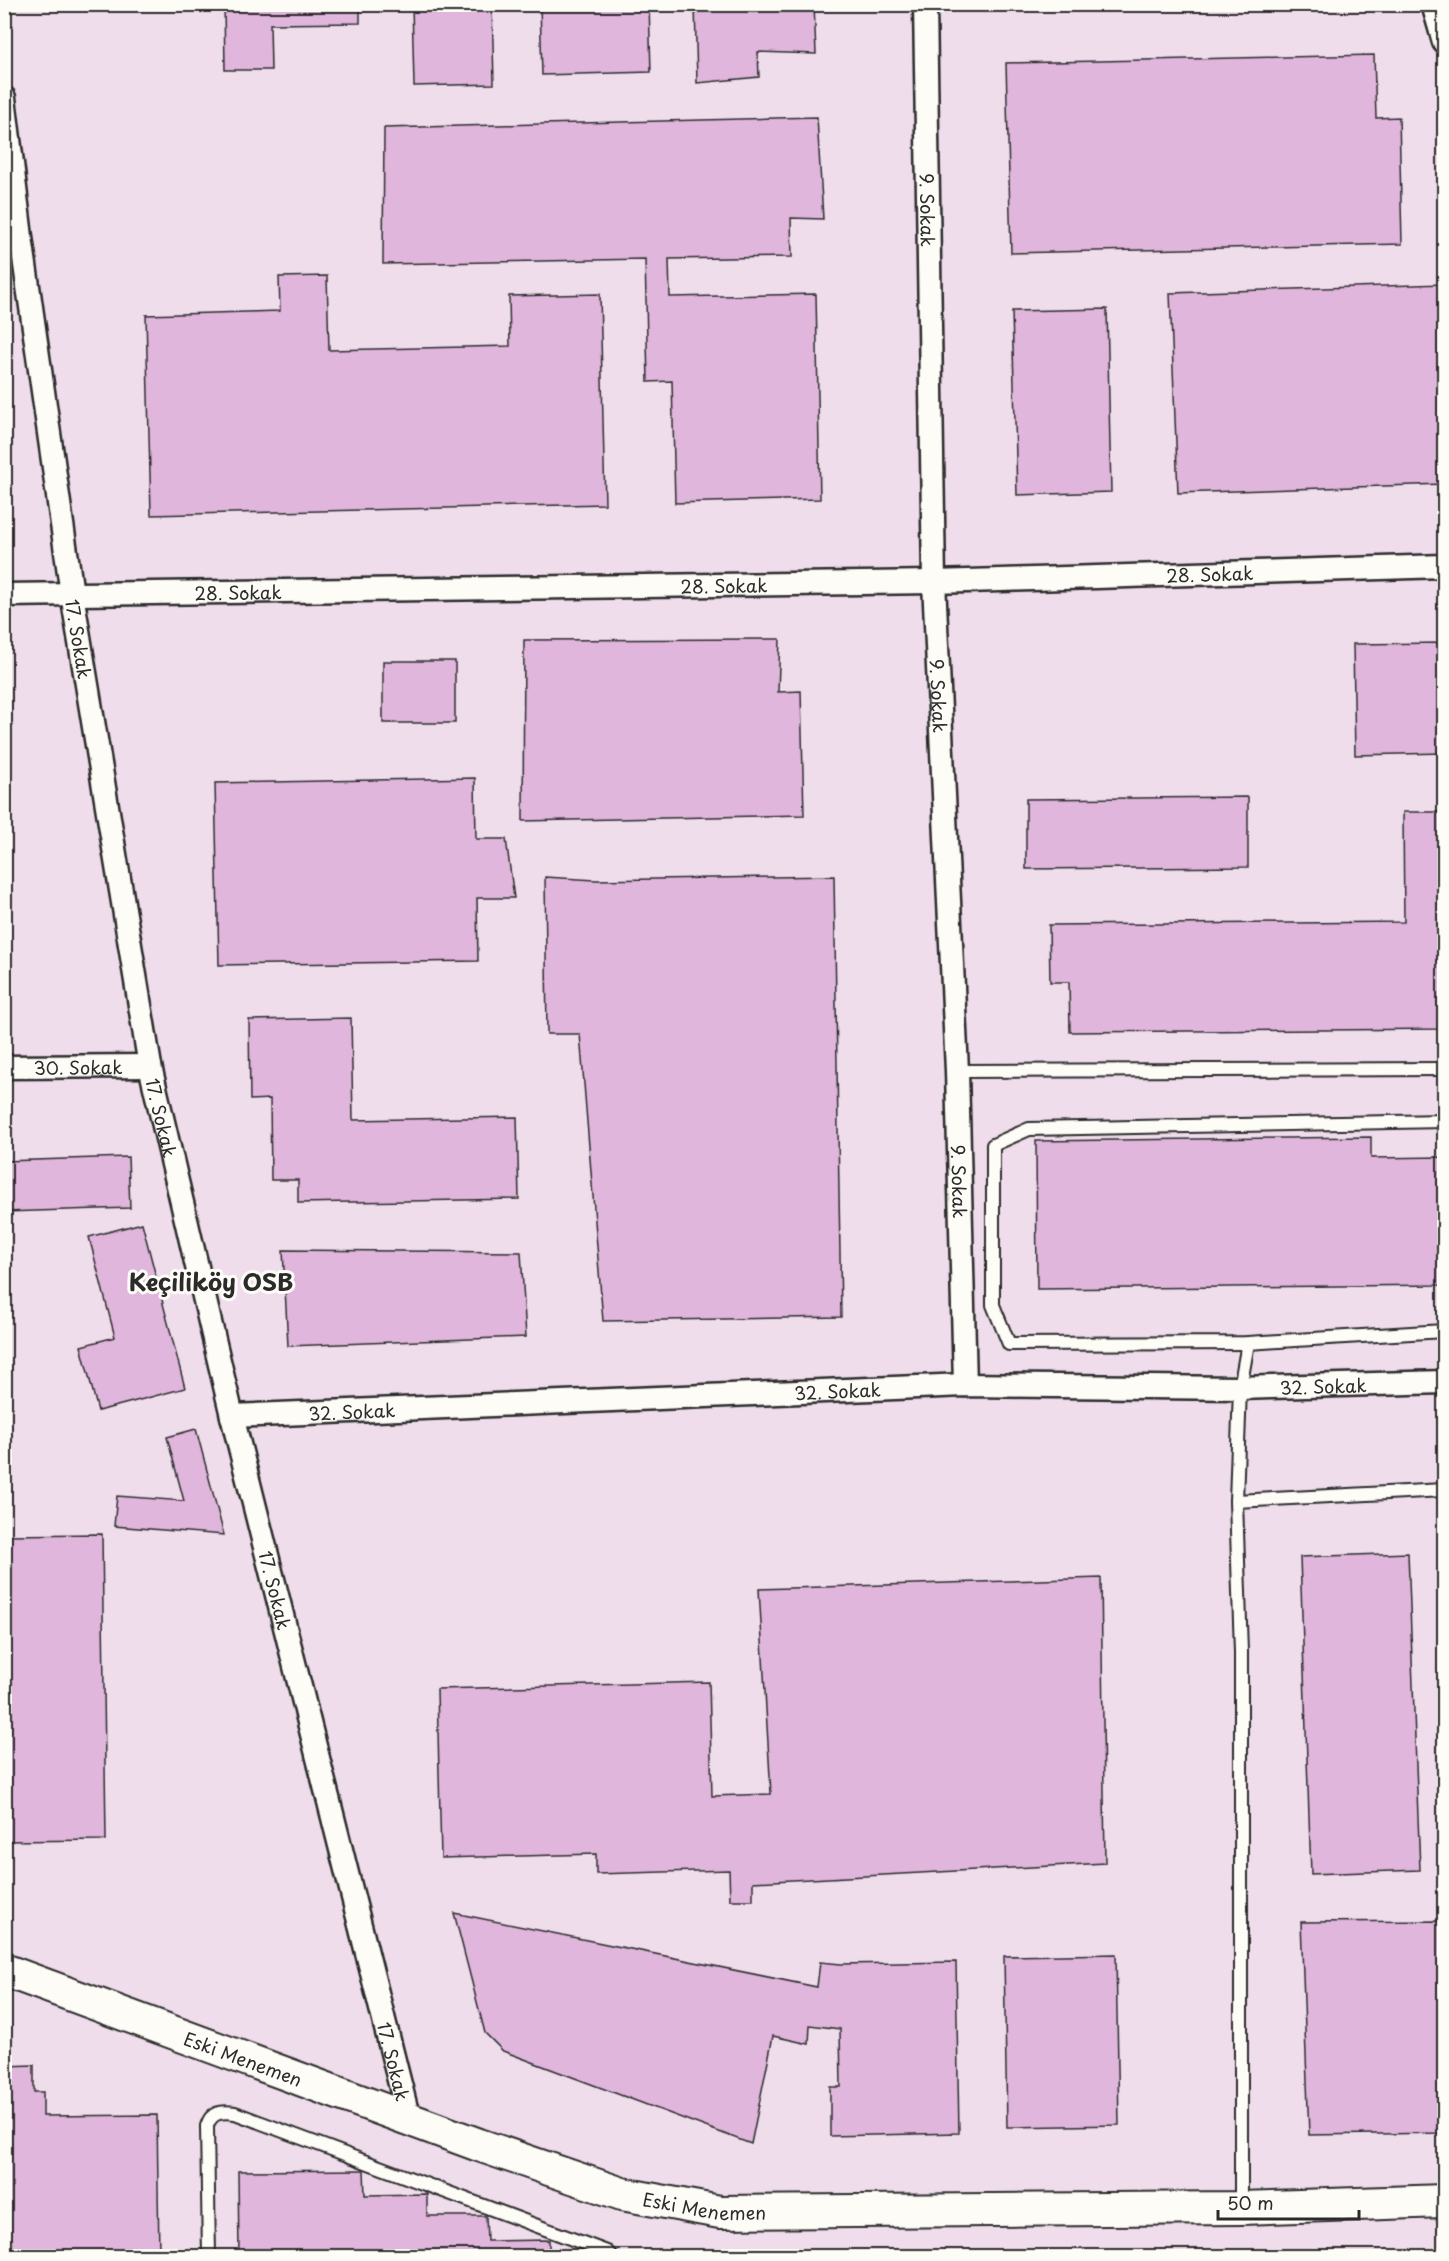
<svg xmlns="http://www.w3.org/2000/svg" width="1449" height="2261" viewBox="0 0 1449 2261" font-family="'Playpen Sans',sans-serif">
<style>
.built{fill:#f0ddec}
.building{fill:#e0b6dd;stroke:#2b2b2b;stroke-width:1.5}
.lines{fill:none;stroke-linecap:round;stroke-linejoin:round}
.lane-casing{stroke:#2b2b2b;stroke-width:16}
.street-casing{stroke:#2b2b2b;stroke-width:27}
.secondary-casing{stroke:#2b2b2b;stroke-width:36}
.lane{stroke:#fdfcf7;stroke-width:12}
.street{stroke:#fdfcf7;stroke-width:22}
.secondary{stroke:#fdfcf7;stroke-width:32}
.labels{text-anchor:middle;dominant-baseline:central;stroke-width:6;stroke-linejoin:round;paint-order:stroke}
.street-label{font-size:18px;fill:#2b2b2b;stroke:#fdfcf7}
.district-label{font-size:24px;font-weight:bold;fill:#2b2b2b;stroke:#fdfcf7}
</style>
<rect width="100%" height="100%" fill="#f7eef2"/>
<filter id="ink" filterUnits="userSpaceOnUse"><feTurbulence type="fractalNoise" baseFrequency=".0167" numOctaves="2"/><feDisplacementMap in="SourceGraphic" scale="12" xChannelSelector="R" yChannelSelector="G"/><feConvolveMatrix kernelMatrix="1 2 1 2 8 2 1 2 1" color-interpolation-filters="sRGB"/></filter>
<g filter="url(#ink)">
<!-- built -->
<rect class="built" x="5" y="5" width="1439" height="2251"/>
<!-- building -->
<g class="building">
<polygon points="224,4 360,4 360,23 270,24 271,70 225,70"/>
<polygon points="412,4 492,4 494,84 414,86"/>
<polygon points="540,4 649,4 651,72 542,75"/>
<polygon points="695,4 814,4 816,54 758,52 759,77 697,83"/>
<polygon points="1374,55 1376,118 1399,117 1402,244 1011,253 1006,63"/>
<polygon points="817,117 823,219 791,218 792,257 669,259 670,297 816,294 820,499 675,503 672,381 648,382 645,259 383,264 384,128"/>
<polygon points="327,276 329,350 510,346 509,296 600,294 605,504 151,515 146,315 280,311 279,277"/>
<polygon points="1444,284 1444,484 1178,493 1170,293"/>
<polygon points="1107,309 1111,492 1017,495 1012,311"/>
<polygon points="780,639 778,692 801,691 804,815 523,821 524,640"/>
<polygon points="1444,643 1444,753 1355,755 1353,644"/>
<rect x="383" y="661" width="72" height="62"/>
<polygon points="475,778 476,839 506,839 514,898 477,898 478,961 219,965 215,783"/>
<polygon points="1248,797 1248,867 1026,869 1026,799"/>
<polygon points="1403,812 1444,812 1444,1029 1070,1032 1069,982 1050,982 1049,925 1404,922"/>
<polygon points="834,876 841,1317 603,1321 580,1034 547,1034 545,877 596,880"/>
<polygon points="351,1018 353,1120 517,1117 519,1199 298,1203 298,1180 271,1180 270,1099 250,1100 249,1020"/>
<polygon points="1371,1137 1371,1158 1444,1157 1444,1285 1037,1289 1036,1141"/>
<polygon points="128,1157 130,1208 4,1212 4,1161"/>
<polygon points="142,1223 185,1388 98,1411 81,1346 115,1337 89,1237"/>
<polygon points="283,1250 521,1252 526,1337 288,1346"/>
<polygon points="196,1429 224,1535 114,1526 117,1496 184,1501 167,1437"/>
<polygon points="102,1534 106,1840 4,1841 4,1535"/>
<polygon points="1408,1553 1420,1870 1311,1874 1300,1557"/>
<polygon points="1101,1578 1105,1863 753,1882 753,1900 730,1900 729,1870 596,1874 596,1854 441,1858 437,1689 709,1682 712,1796 771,1794 759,1589"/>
<polygon points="454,1913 817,1987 820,1962 841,1964 956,1962 959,2133 830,2136 830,2087 841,2087 840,2029 810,2025 809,2044 773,2036 751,2144 503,2051 485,2033"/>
<polygon points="1444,1921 1444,2133 1309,2135 1301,1922"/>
<polygon points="1116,1954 1119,2125 1007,2127 1004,1956"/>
<polygon points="34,2065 34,2092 43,2092 43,2116 157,2115 159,2256 4,2256 4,2066"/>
<polygon points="363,2170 364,2170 365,2195 427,2194 427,2216 486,2216 487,2241 549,2240 549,2256 239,2256 238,2171"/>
</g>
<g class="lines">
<!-- lane casing -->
<g class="lane-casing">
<g id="lane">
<polyline points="957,1071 1444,1069"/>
<polyline points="1444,1121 1029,1129 993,1145 993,1305 1009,1344 1248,1343 1444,1331"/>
<polyline points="1236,1501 1444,1490"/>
<polyline points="1241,2206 1241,1652 1236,1501 1240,1388 1248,1343"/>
<path d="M209 2256 207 2126C211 2112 221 2111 235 2113L607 2252 611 2256"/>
</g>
</g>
<!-- street casing -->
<g class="street-casing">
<g id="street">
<path id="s1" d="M925 4 934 582 957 1071 965 1385"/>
<polyline points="1433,4 1444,42"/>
<path id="s2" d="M4 98 21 237 72 594 150 1066 232 1416 409 2120"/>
<path id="s3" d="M4 595 934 582 1444 566"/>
<path id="s4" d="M4 1067 150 1066"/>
<path id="s5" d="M232 1416 965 1385 1240 1388 1444 1382"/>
</g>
</g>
<!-- secondary casing -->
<g class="secondary-casing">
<g id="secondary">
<path id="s6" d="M4 1970 479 2145 622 2194 720 2212 1241 2208 1444 2201"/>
</g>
</g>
<!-- lane -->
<use href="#lane" class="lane"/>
<!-- street -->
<use href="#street" class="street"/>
<!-- secondary -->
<use href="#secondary" class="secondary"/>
</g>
</g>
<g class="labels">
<!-- street labels -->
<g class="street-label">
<text stroke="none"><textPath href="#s1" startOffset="206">9. Sokak</textPath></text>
<text stroke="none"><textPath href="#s3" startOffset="1206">28. Sokak</textPath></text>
<text stroke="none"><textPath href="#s3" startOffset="720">28. Sokak</textPath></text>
<text stroke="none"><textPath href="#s3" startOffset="234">28. Sokak</textPath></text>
<text stroke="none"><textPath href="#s2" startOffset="546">17. Sokak</textPath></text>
<text stroke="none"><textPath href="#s1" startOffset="692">9. Sokak</textPath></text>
<text stroke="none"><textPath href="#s4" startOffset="74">30. Sokak</textPath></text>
<text stroke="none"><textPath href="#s2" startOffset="1032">17. Sokak</textPath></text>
<text stroke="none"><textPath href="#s1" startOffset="1178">9. Sokak</textPath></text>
<text stroke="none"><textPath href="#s5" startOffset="1092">32. Sokak</textPath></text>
<text stroke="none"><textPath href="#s5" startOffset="606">32. Sokak</textPath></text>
<text stroke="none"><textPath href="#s5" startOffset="120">32. Sokak</textPath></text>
<text stroke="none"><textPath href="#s2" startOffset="1518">17. Sokak</textPath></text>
<text stroke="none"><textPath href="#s6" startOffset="255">Eski Menemen</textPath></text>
<text stroke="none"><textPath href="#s2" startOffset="2004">17. Sokak</textPath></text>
<text stroke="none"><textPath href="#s6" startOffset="741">Eski Menemen</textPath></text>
</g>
<!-- district labels -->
<g class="district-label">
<text x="211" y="1281">Keçiliköy OSB</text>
</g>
</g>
<!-- margin -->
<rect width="1449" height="2261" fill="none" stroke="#fdfcf7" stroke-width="24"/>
<rect x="12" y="12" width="1425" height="2237" fill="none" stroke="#2b2b2b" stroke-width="2" filter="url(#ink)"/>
<!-- scale -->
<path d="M1218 2210v9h141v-9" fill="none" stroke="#2b2b2b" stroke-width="3"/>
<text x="1227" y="2210" font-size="18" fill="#2b2b2b" stroke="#fdfcf7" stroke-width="4.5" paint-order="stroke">50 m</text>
</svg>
